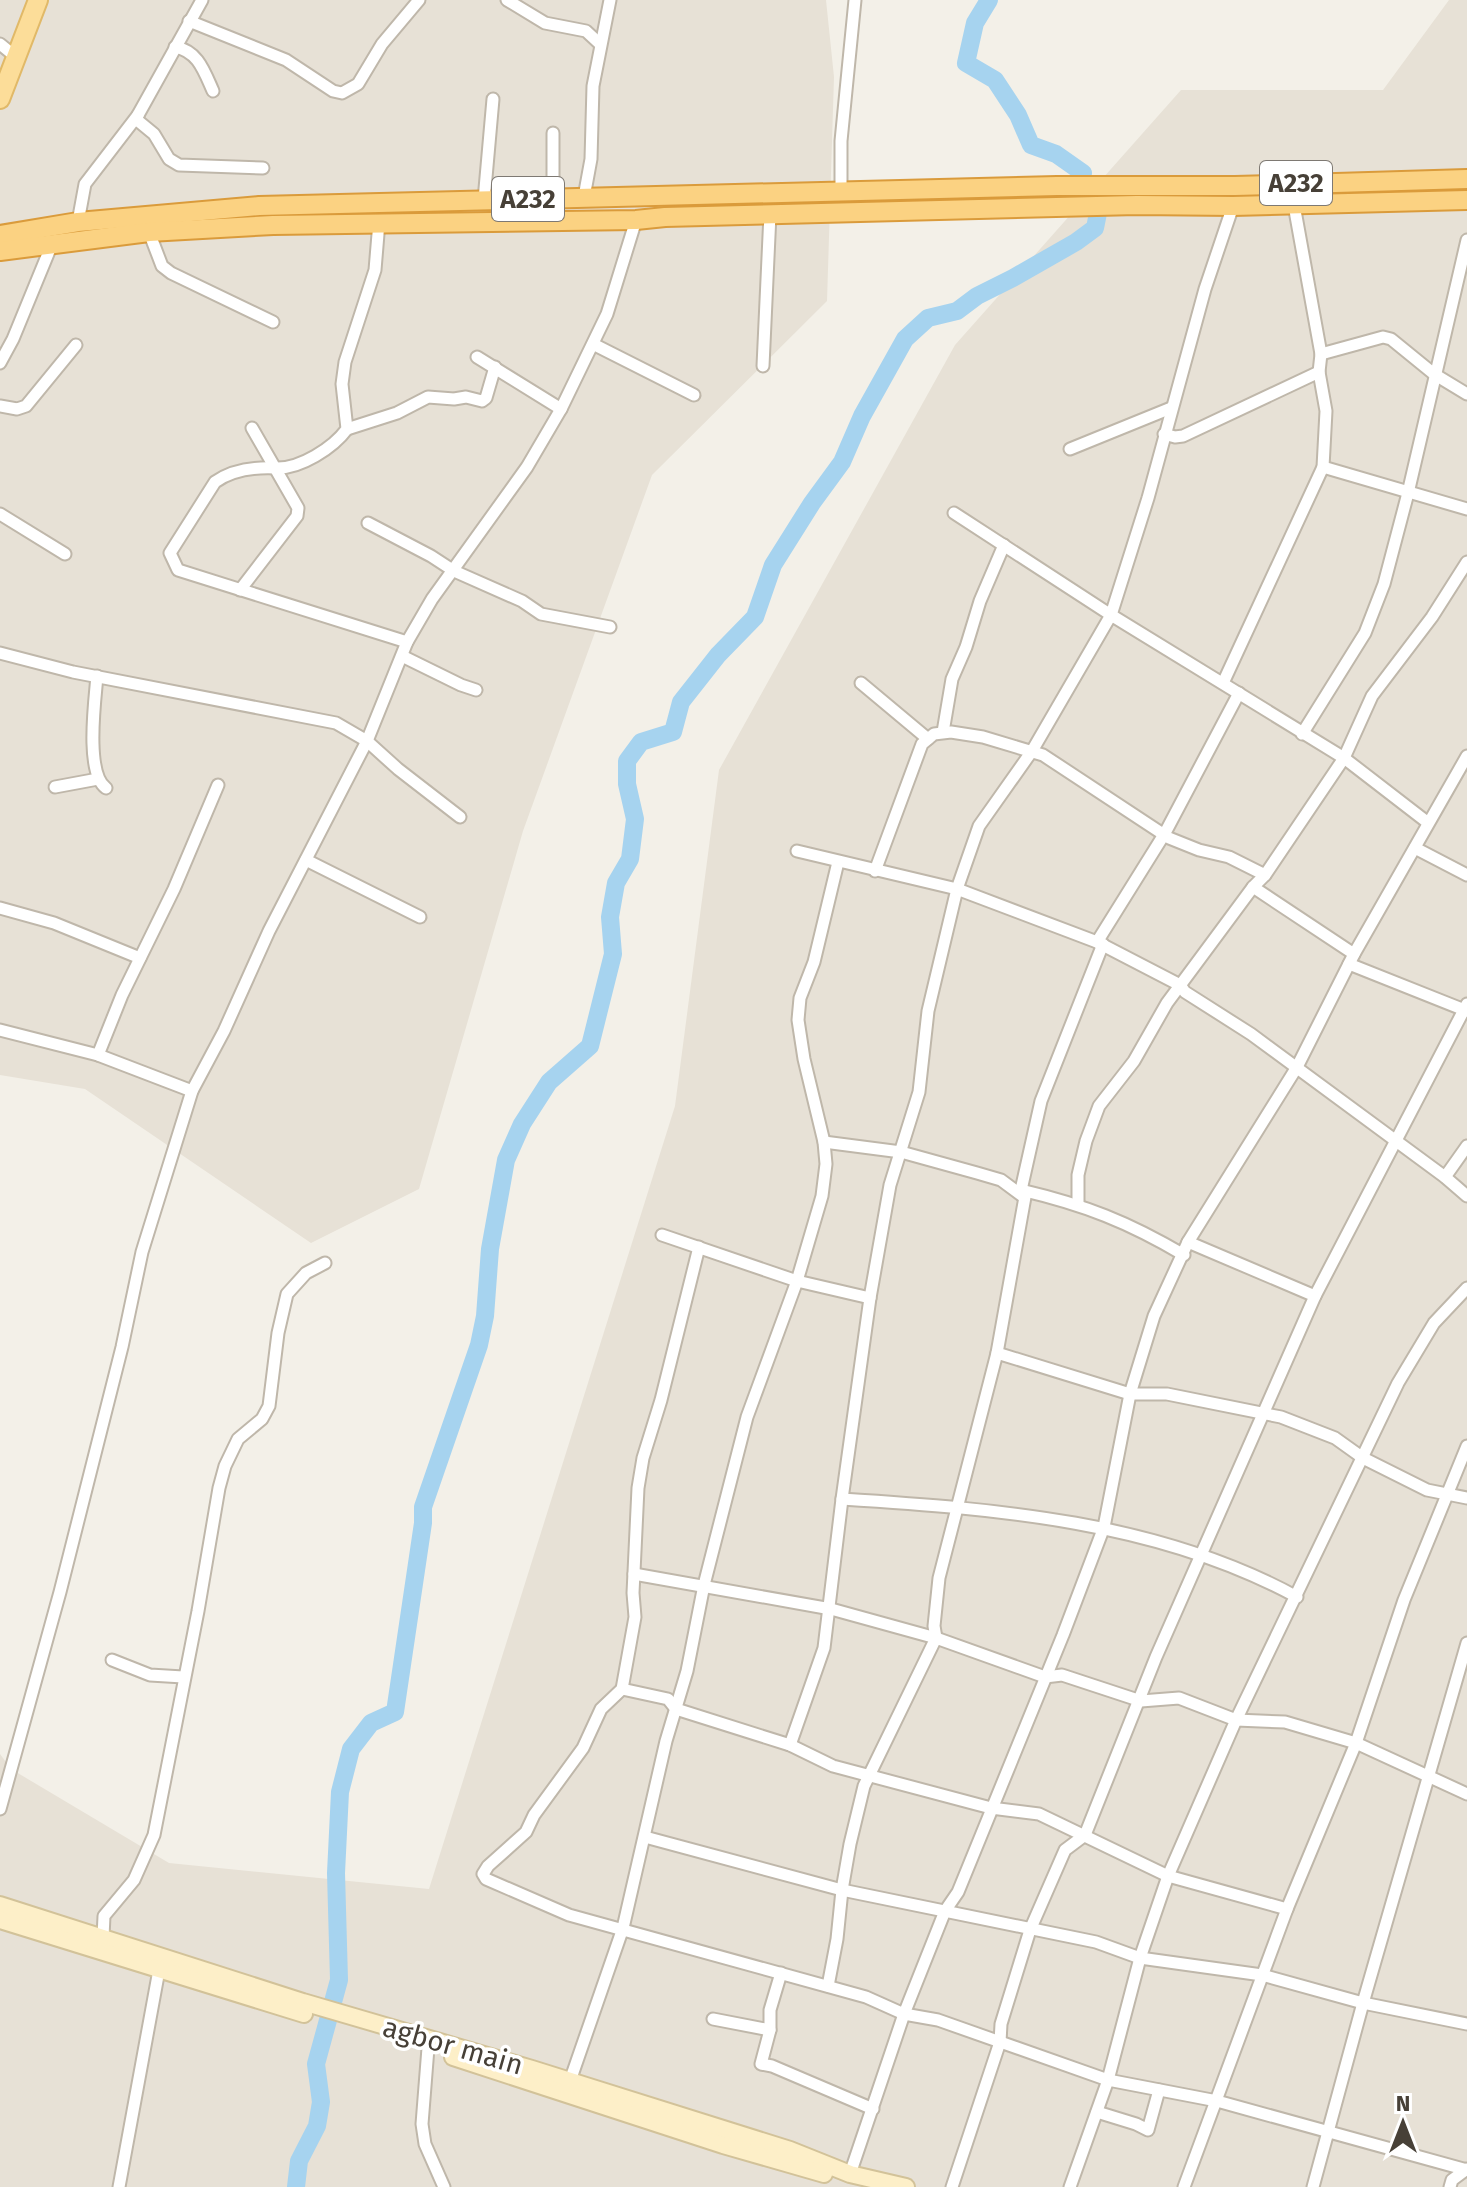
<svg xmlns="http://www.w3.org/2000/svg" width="1467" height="2187" viewBox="0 0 1467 2187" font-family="'Fira Sans',sans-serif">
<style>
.residential{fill:#e7e1d6}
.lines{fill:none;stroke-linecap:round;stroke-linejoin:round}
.river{stroke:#a6d3ef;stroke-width:18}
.minor-casing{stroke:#bfb7aa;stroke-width:15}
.secondary-casing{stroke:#d2c299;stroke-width:20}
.primary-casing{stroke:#e1b968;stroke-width:22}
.trunk-casing{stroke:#da9b3b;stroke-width:22}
.minor{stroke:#fff;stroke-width:11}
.secondary{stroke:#fdefc8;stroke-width:16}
.primary{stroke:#fcdd99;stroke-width:18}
.trunk{stroke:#fbd282;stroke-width:18}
.labels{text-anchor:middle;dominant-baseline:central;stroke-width:7;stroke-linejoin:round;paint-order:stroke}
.shield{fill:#fff;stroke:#7e7973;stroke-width:2}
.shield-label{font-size:26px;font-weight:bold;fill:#474037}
.street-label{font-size:28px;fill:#474037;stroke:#fff}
</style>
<rect width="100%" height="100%" fill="#f3f0e8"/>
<!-- residential -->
<g class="residential">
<polygon points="0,0 826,0 834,77 827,301 652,475 523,831 419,1189 311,1243 85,1089 0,1075"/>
<polygon points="1449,0 1467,0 1467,2187 0,2187 0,1754 11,1769 169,1863 429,1889 675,1106 719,770 955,345 1181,90 1383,90"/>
</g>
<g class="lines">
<!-- river -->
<polyline class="river" points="296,2187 299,2161 317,2126 321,2102 316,2064 339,1980 336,1873 340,1792 351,1749 371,1723 395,1712 423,1523 423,1507 479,1345 485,1316 490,1249 506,1160 522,1124 549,1082 590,1046 613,954 610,917 616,883 630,859 635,819 627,784 627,761 641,742 673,732 681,702 718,655 755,617 773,565 812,503 842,462 862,416 905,339 928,318 957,311 977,296 1013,278 1076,242 1095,228 1100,203 1078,185 1083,173 1056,154 1031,145 1018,115 995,80 966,63 975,23 989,0"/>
<!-- minor casing -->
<g class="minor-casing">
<g id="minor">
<polyline points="507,0 545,23 586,31 600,44"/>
<polyline points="189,21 286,60 333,91 342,93 358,84 382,44 419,0"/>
<polyline points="0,44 16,57"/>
<path d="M175 47C198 51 204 71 213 91"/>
<polyline points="138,115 137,120 154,134 169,159 179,165 263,168"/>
<polyline points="553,133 553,199"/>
<polyline points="841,192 841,141 855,0"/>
<polyline points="584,197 591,159 593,86 610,0"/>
<polyline points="484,200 493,99"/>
<polyline points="78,222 85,184 138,115 202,0"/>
<path d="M379 222 375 270 345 362 342 384 347 429C333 448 300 469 276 468 256 467 232 470 215 482L170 553 178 570 407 642"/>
<polyline points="149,232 162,266 171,273 273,322"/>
<polyline points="593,344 694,395"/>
<polyline points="1321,354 1383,337 1391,339 1434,374 1467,394"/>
<polyline points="477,357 561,409"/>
<polyline points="0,363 13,339 52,244"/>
<polyline points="763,366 770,214"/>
<polyline points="0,406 17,409 26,406 76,345"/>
<polyline points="347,429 397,413 428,397 454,399 466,397 482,401 486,398 495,367"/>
<polyline points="1164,434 1175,437 1183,436 1319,372"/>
<polyline points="1070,449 1171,408"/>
<polyline points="1323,467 1467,509"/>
<polyline points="954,513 1111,615 1344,758 1427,822"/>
<polyline points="0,514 65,554"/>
<polyline points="368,523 431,556 454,571 522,601 541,614 610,627"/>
<polyline points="240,590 297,516 298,508 252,428"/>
<polyline points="0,653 73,672 336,723 367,741 398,769 460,817"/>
<polyline points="402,656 461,685 476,690"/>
<path d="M97 676C95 700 85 773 106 788"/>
<polyline points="861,683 928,739"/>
<polyline points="1223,683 1323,467 1326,411 1319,372 1321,354 1294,205"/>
<polyline points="943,732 952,679 966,647 980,601 1004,545"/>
<polyline points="1302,734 1365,633 1384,584 1408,493 1467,240"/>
<polyline points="55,787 98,779"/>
<polyline points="1415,848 1467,875"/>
<polyline points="797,851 957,889 1097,942 1180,985 1185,992 1251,1034 1445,1177 1467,1196"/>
<polyline points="306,860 420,917"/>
<polyline points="875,871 922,744 934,734 951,732 983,737 1043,755 1169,838 1199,850 1229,857 1265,875"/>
<polyline points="1253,887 1354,954"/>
<polyline points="0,908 54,923 140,958"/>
<polyline points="1097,942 1165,833 1239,693"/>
<polyline points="1349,964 1467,1011"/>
<polyline points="0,1030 98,1055 192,1091"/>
<polyline points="98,1055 122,995 174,889 218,785"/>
<polyline points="824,1142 901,1152 977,1173 1001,1180 1024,1197"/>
<polyline points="1445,1177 1467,1146"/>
<path d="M1021 1190C1085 1205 1128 1222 1184 1255"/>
<polyline points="1078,1204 1078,1175 1086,1141 1099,1106 1134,1061 1167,1003 1253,887 1265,875 1344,758 1372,696 1432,617 1467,562"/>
<polyline points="662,1235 797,1281 870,1298"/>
<polyline points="1188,1242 1315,1296"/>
<polyline points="699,1247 661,1400 643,1458 638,1488 633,1593 635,1617 622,1689 601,1709 583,1748 534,1815 526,1832 488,1866 483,1874 486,1879 569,1915 866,1997 904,2014 938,2020 1108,2080 1217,2101 1467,2170"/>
<polyline points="997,1353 1130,1394 1167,1394 1281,1417 1335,1438 1363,1458 1427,1490 1467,1498"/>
<path d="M842 1499C997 1509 1158 1521 1297 1597"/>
<polyline points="634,1574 831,1609 936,1638 1045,1677 1062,1675 1141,1701 1179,1698 1236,1720 1285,1722 1356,1743 1467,1794"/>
<polyline points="112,1660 150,1675 183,1677"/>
<polyline points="622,1689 668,1699 676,1709 790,1745 833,1766 991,1808 1039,1814 1168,1876 1287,1909"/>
<polyline points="790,1745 824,1648 842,1499 870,1298 890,1185 919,1092 928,1011 957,889 979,826 1032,751 1111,615 1148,498 1205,289 1233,206"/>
<polyline points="0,1809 60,1592 122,1347 142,1252 192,1091 224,1031 269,931 367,741 407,642 432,599 527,467 561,409 607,314 636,220"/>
<polyline points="645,1837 842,1890 1096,1942 1140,1958 1262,1975 1363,2003 1467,2024"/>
<polyline points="103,1937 104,1916 134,1880 154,1835 198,1611 219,1488 225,1466 238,1439 262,1419 269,1406 278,1333 287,1294 306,1273 325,1263"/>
<polyline points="781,1973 770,2010 770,2030 761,2064 772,2066 873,2109"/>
<polyline points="828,1986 837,1939 842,1890 850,1844 864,1786 936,1638 934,1626 939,1578 997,1353 1025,1197 1021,1190 1041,1101 1103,944"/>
<polyline points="713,2019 770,2030"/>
<polyline points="428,2048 422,2124 425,2144 444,2187"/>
<polyline points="570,2081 623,1928 666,1741 687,1671 704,1585 747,1417 797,1281 822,1196 826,1164 824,1142 804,1059 798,1020 800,998 814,962 838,862"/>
<polyline points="1097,2112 1136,2124 1148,2130 1159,2090"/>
<polyline points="850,2174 904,2014 945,1911 958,1892 1063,1635 1104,1527 1130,1394 1154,1316 1188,1242 1297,1067 1354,954 1467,756"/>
<polyline points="119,2187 159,1970"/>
<polyline points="952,2187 1000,2042 1001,2024 1030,1930 1065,1850 1085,1835 1156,1657 1315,1296 1467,1004"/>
<polyline points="1070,2187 1108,2080 1140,1958 1168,1876 1236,1720 1398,1383 1434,1323 1467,1288"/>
<polyline points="1184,2187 1287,1909 1356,1743 1404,1600 1467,1446"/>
<polyline points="1313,2187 1363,2003 1467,1643"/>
<polyline points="1450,2187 1452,2180 1467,2169"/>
</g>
</g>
<!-- secondary casing -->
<g class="secondary-casing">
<g id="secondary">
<polyline points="0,1905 303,2002 532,2069 790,2150 850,2174 906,2187"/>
<polyline points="0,1920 304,2014"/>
<polyline points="453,2057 723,2145 824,2174"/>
</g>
</g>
<!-- primary casing -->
<g class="primary-casing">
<polyline id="primary" points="0,99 38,0"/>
</g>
<!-- trunk casing -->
<g class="trunk-casing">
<g id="trunk">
<polyline points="0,235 78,222 259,206 1057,186 1235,186 1467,179"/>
<polyline points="0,251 149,232 273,225 636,220 665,217 1137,205 1233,206 1467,200"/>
</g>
</g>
<!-- minor -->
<use href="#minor" class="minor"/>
<!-- secondary -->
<use href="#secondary" class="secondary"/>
<!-- primary -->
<use href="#primary" class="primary"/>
<!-- trunk -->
<use href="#trunk" class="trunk"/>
</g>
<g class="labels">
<!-- shield labels -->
<g class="shield">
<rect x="1260" y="161" width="72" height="44" rx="6"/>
<rect x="492" y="177" width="72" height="44" rx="6"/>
</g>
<g class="shield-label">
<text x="1296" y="183">A232</text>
<text x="528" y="199">A232</text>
</g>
<!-- street labels -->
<g class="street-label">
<text transform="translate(453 2046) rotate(16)">agbor main</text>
</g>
</g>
<!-- north arrow -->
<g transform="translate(1403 2123)" stroke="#ffffff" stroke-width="6" paint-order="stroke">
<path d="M0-6L14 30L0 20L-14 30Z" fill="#474037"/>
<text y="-12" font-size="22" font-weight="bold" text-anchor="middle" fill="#474037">N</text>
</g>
</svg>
